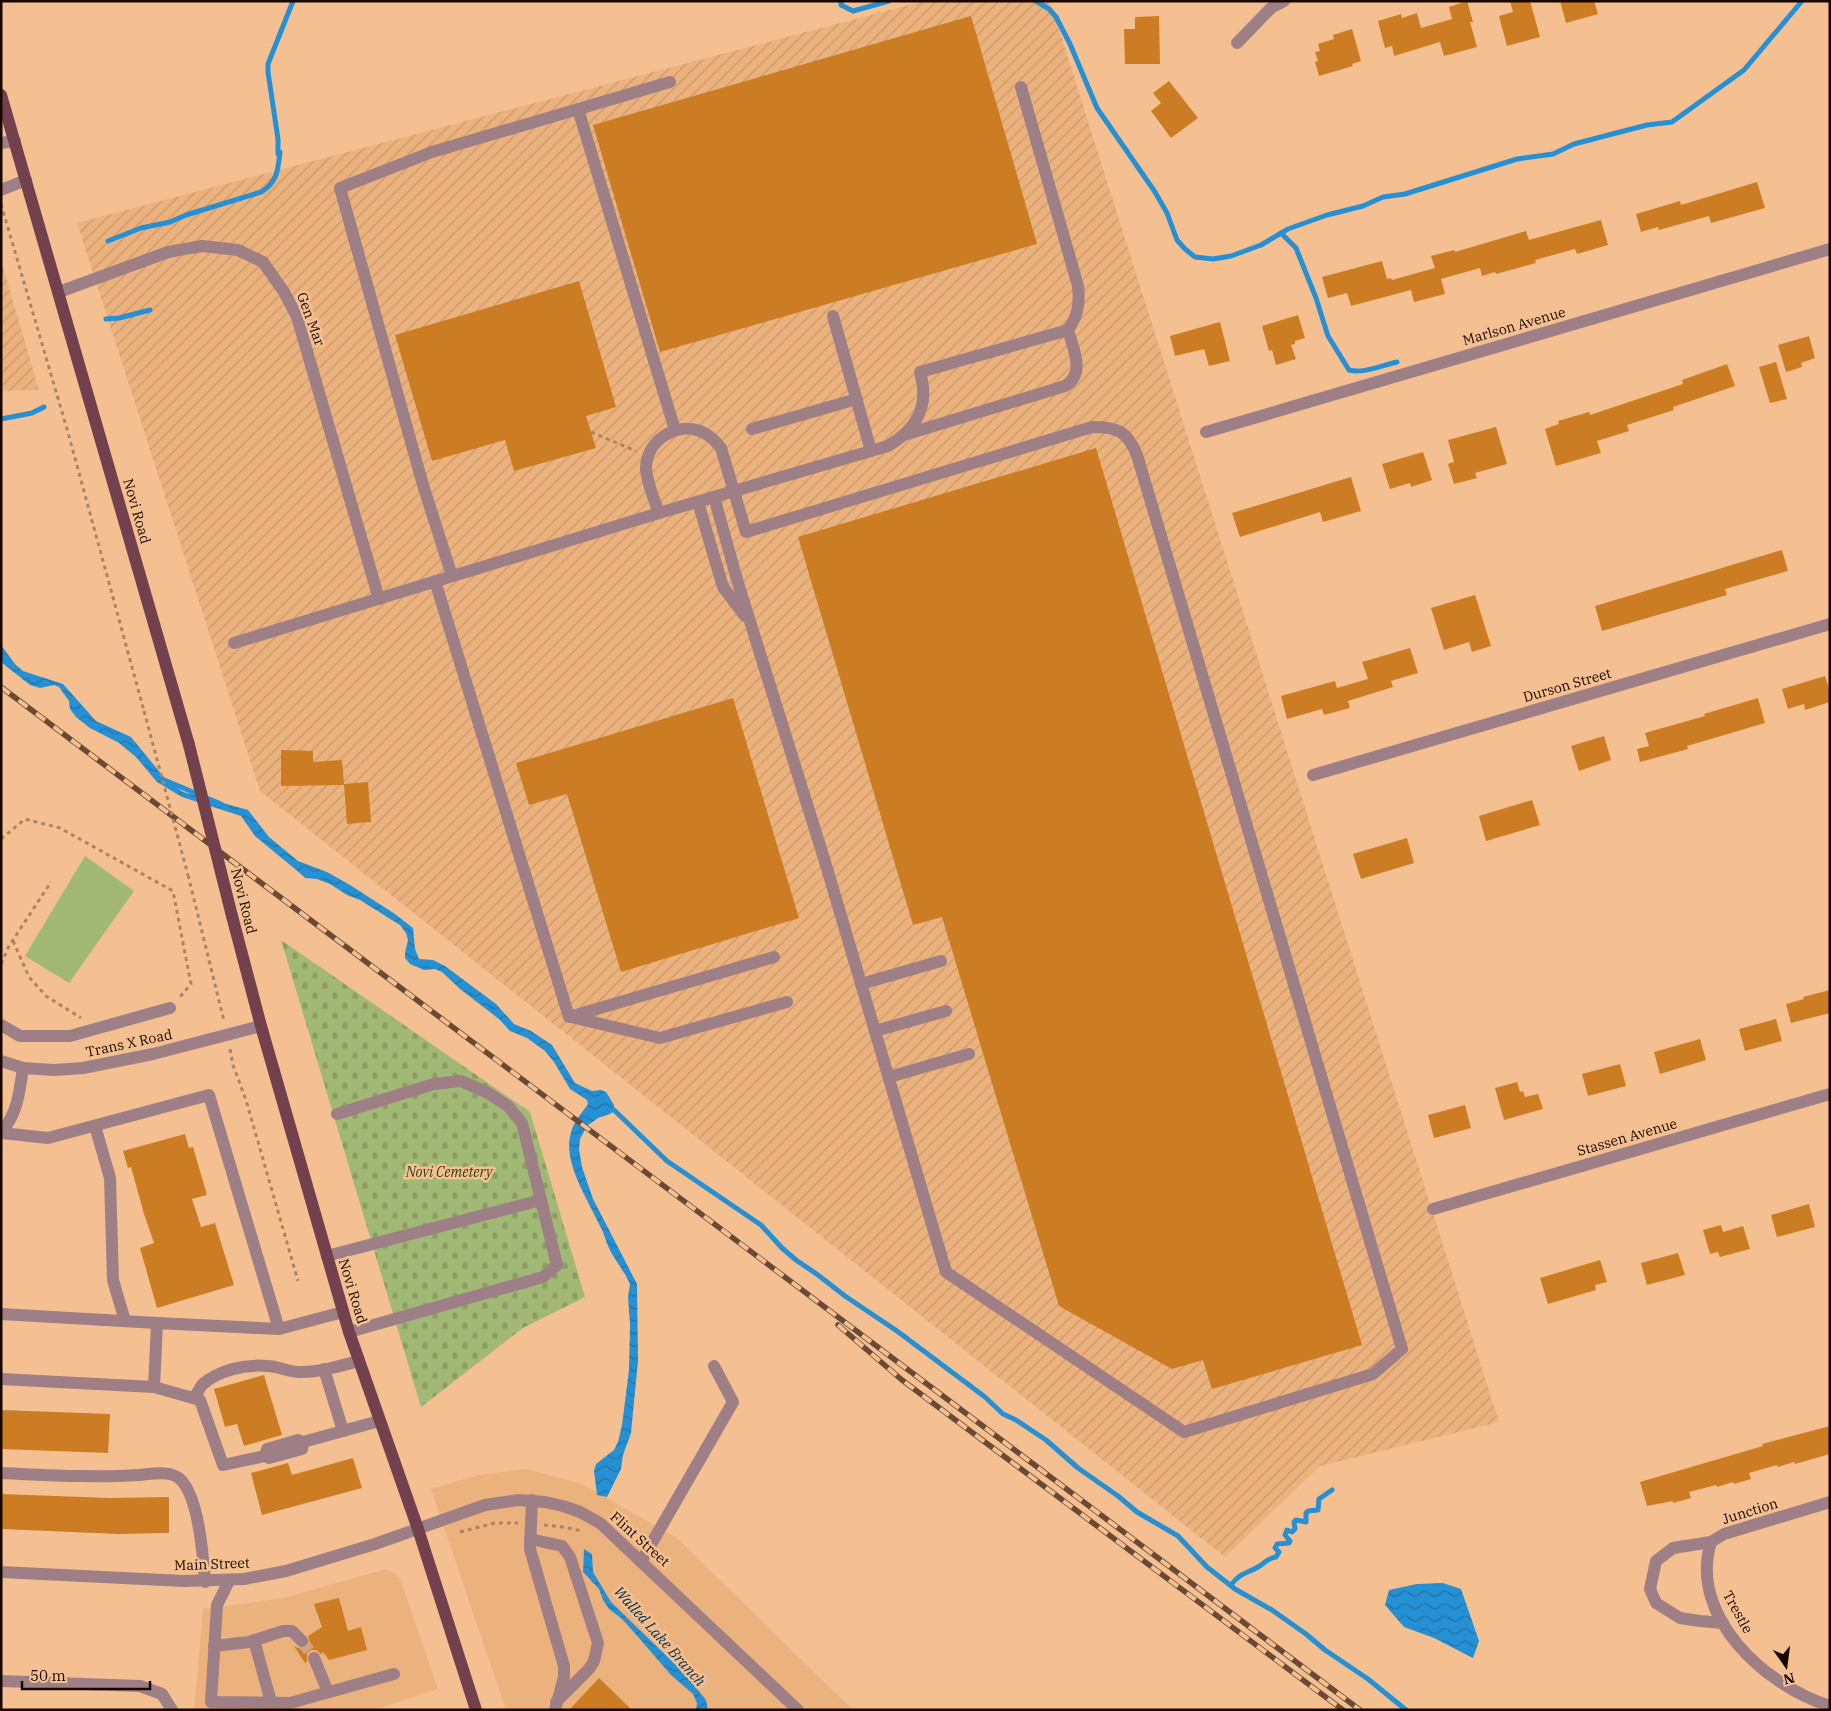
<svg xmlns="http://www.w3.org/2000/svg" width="1831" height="1711" viewBox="0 0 1831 1711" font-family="'IBM Plex Serif',serif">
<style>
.built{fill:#ecb27e}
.industrial{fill:url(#industrial-furrows)}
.cemetery{fill:url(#cemetery-stones)}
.garden{fill:#a2b875}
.water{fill:url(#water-waves)}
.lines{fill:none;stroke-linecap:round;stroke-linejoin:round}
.stream{stroke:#2690d4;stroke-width:5}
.building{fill:#cc7d23}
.minor-tunnel{stroke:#d4a47b;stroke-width:12;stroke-dasharray:12 6;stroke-linecap:butt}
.path{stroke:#ad8462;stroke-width:3;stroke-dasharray:4 4;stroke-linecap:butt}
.minor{stroke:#9e7f86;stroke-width:12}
.major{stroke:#73404e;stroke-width:12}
.rail-casing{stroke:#684a35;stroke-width:5.5}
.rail{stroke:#f5c091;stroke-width:4;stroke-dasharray:11;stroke-linecap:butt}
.path-bridge{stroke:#ad8462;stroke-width:3;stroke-dasharray:4 4;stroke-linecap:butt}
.major-bridge{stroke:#73404e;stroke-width:12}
.labels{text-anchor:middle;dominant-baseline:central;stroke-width:5;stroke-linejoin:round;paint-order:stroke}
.street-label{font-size:14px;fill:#180700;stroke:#f5c091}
.park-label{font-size:14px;font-style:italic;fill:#344014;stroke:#f5c091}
.water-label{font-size:15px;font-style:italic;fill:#06314d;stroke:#f5c091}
</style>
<defs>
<pattern id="industrial-furrows" width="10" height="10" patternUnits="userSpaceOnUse" patternTransform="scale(1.25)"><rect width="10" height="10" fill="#ecb27e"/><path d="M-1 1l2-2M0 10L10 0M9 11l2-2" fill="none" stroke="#ca986b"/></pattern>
<pattern id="cemetery-stones" width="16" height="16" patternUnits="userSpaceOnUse" patternTransform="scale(1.25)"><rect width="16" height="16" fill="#a2b875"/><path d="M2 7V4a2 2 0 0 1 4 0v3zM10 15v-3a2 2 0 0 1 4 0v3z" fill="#8b9d63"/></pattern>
<pattern id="water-waves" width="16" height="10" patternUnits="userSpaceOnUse" patternTransform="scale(1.25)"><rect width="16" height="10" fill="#2690d4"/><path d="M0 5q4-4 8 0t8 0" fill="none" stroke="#2074aa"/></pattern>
</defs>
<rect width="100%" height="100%" fill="#f5c091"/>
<!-- built -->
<g class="built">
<polygon points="527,1469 582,1484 677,1538 853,1710 506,1710 431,1489 478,1475"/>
<polygon points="386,1569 395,1573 400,1578 438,1689 374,1710 194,1710 203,1609 283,1598"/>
</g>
<!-- industrial -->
<g class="industrial">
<polygon points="924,1 1050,1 1499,1422 1320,1466 1225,1557 260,791 77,223"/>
<polygon points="1,260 39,390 1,391"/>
</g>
<!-- cemetery -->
<polygon class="cemetery" points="281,940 530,1112 585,1297 523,1328 421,1407"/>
<!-- garden -->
<polygon class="garden" points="85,856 134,891 69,983 25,956"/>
<!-- water -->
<g class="water">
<path d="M1 645 15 664 23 671 63 684 96 721 131 737 167 781 183 792 248 810 269 837 298 861 327 872 350 885 395 914 413 928 415 949 419 959 433 960 445 966 496 1004 514 1024 531 1031 552 1045 575 1083 592 1091 601 1090 606 1092 614 1105V1110L610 1114 598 1118 587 1126 580 1139 579 1149 582 1167 593 1199 637 1284 638 1361 631 1433 623 1455 621 1469 607 1497 597 1495 594 1471 596 1464 614 1450 618 1442 622 1425 629 1370 630 1324 628 1297 630 1284C625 1273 618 1264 612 1254 607 1246 605 1235 600 1226 589 1202 564 1164 570 1137 573 1121 580 1116 588 1104L587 1100 570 1089 554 1062 545 1051 527 1038 510 1031 499 1019 460 989 442 972 435 969 424 970 410 964 405 958V953L408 940 406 933 400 925 360 900 347 895 330 884 317 879 305 878 301 874 255 836 241 816 182 797 157 782 136 757 119 743 90 728 76 717 70 709 69 701 59 687 54 685 40 688 30 685 1 662Z"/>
<polygon points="584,1549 592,1554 593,1572 611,1602 684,1673 706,1700 708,1710 696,1710 697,1703 693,1694 671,1675 632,1630 621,1618 609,1609 603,1600 599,1589 583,1572"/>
<polygon points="1443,1583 1461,1589 1479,1641 1473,1658 1434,1638 1404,1627 1385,1605 1389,1590 1417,1584"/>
</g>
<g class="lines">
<!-- stream -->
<g class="stream">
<polyline points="841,1 841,5 853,11 889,1"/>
<polyline points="1036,1 1049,9 1056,17 1070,44 1097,108 1155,192 1167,213 1177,240 1185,249 1195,257 1213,259 1231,256 1261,245 1288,229 1327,215 1363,206 1383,197 1405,194 1517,159 1553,154 1574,144 1647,125 1672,122 1744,70 1802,1"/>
<path d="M1281 233 1296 248 1316 298 1328 336 1349 370C1363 374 1383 365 1397 362"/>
<path d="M108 241 141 228 170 222 186 215 261 192C277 183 278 170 280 152L278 154V139L268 72V64L293 1"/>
<polyline points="106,319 119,318 150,310"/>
<polyline points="1,419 32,413 44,407"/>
<polyline points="162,779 221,804"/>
<polyline points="609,1110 614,1110 667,1161 761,1225 782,1248 796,1260 818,1275 845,1296 897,1331 985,1397 1003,1414 1016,1420 1046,1440 1078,1468 1118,1496 1137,1512 1178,1536 1207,1567 1235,1589 1272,1610 1306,1634 1325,1650 1368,1679 1406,1710"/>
<path d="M1231 1585C1241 1572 1246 1574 1258 1567 1267 1562 1265 1559 1276 1557L1279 1552 1275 1548 1277 1544 1289 1543 1290 1541 1285 1535 1287 1530 1292 1532 1295 1529 1294 1522 1296 1520 1306 1522V1513L1308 1511 1318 1510 1319 1499 1332 1490"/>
</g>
</g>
<!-- building -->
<g class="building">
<polygon points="1467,1 1473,22 1470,22 1477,47 1444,56 1440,42 1394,56 1392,46 1385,48 1378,21 1401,14 1402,18 1417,13 1421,28 1452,19 1449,7"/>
<polygon points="1510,1 1530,1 1540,37 1507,46 1499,16 1513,12"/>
<polygon points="1560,1 1594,1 1598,14 1566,23"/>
<polygon points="971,16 1037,244 660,352 593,125"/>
<polygon points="1159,16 1160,64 1125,64 1124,29 1135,29 1135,17"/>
<polygon points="1352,29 1361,61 1352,64 1353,66 1319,76 1315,62 1318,61 1315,52 1320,51 1318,44 1334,39 1333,35"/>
<polygon points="1169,81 1198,118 1171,138 1151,111 1161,103 1153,93"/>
<polygon points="1757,182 1765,208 1711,223 1709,216 1659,230 1658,227 1641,232 1636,214 1680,201 1681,205"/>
<polygon points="1601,220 1608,245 1577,254 1575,249 1535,260 1536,263 1496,274 1495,272 1482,276 1480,268 1441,279 1445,294 1414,302 1411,290 1351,306 1347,293 1328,298 1322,277 1382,261 1387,279 1391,278 1392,280 1435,268 1431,256 1454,250 1455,252 1526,231 1529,240"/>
<polygon points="579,281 616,407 586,416 596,448 514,471 505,440 432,461 395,335"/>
<polygon points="1298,315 1305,338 1295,341 1295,344 1291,345 1296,359 1276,365 1272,350 1269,351 1262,326"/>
<polygon points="1220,322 1230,361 1209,366 1204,349 1175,356 1170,336"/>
<polygon points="1809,336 1815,358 1801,363 1802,367 1786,372 1778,345"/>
<polygon points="1776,362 1787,399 1770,403 1759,367"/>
<polygon points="1727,364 1735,386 1673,407 1674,410 1627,425 1629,431 1597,441 1601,453 1556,466 1545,429 1559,424 1558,421 1589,412 1590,415 1683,384 1682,380"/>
<polygon points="1496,427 1507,464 1475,473 1477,478 1454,484 1448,464 1454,462 1448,440"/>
<polygon points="1096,448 1362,1345 1212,1389 1203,1360 1172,1369 1059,1306 942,917 913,925 798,537"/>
<polygon points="1423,452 1432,480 1411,487 1410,483 1390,489 1382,464"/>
<polygon points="1351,477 1361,511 1323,522 1320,512 1240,537 1232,513"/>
<polygon points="1782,550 1788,571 1725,589 1727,595 1602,631 1595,606"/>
<polygon points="1475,595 1491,646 1472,652 1469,642 1444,650 1431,608"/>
<polygon points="1410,648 1418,673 1391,681 1393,687 1348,701 1350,708 1324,715 1322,709 1287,719 1281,696 1335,681 1337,688 1368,679 1362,662"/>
<polygon points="1825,676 1830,692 1830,702 1805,710 1804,704 1788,709 1782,689"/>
<polygon points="733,698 799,918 621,972 567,794 529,805 516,763"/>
<polygon points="1758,698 1765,723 1687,746 1688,749 1640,762 1637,749 1649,746 1645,733 1705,716 1704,714"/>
<polygon points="1604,736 1611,760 1579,771 1571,746"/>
<polygon points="281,750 313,751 313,762 342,760 344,784 368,782 371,822 347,824 344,785 281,786"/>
<polygon points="1532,800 1540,825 1486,841 1479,816"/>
<polygon points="1407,838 1414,863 1361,879 1353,854"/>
<polygon points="1830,990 1830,1013 1791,1023 1786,1004 1804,999 1803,997"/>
<polygon points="1776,1019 1782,1041 1745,1051 1739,1029"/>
<polygon points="1700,1039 1706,1060 1660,1074 1654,1052"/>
<polygon points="1620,1064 1626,1086 1588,1096 1582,1074"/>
<polygon points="1517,1082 1520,1092 1523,1091 1525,1097 1538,1094 1543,1109 1504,1120 1495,1088"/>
<polygon points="1465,1105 1471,1128 1434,1138 1428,1115"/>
<polygon points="185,1134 189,1148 193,1147 207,1195 192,1199 201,1227 215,1223 234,1285 157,1308 140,1248 154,1243 144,1214 131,1167 128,1168 123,1151"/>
<polygon points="1809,1204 1815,1227 1777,1237 1771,1215"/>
<polygon points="1721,1225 1723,1232 1743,1226 1750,1249 1720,1257 1718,1252 1710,1254 1703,1230"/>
<polygon points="1678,1253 1685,1275 1647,1285 1641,1263"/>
<polygon points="1600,1260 1607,1282 1595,1285 1596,1290 1548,1304 1540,1278"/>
<polygon points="264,1375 282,1435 244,1446 237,1424 225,1427 214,1389"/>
<polygon points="1,1410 110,1414 108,1453 1,1449"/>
<polygon points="1830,1426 1830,1454 1795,1464 1794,1462 1778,1467 1777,1465 1749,1473 1751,1479 1734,1484 1733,1482 1717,1487 1716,1485 1689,1492 1691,1498 1673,1503 1673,1501 1647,1506 1640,1482 1763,1446 1762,1444"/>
<polygon points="353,1458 362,1488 262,1515 251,1473 288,1463 292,1475"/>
<polygon points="1,1494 110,1498 169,1497 169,1533 118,1534 1,1529"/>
<polygon points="339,1598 348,1631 361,1627 367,1650 329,1660 323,1652 321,1654 316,1650 311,1650 307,1653 307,1662 305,1663 294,1646 300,1649 307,1647 310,1643 308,1636 322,1627 314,1604"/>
<polygon points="599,1678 632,1710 569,1710"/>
</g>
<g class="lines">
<!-- minor-tunnel -->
<polyline class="minor-tunnel" points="302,1641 314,1658"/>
<!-- path -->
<g class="path">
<polyline points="1,204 67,429 144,711"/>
<polyline points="591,432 636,451"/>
<polyline points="1,839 25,819 60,828 173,891 191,984 179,998"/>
<polyline points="188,875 224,1021"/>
<polyline points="13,941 29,977 46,996 81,1018"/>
<polyline points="1,964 9,946 51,882"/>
<polyline points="230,1049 233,1065 246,1100 298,1281"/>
<polyline points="544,1525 563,1527 582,1531"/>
<polyline points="460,1532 495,1523 518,1523"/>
</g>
<!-- minor -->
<g class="minor">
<polyline points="1237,43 1271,8 1284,1"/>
<path d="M1021 87 1078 286C1080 303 1078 316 1068 330"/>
<polyline points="578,109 675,430"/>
<polyline points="1,143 15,141"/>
<polyline points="1,190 26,180"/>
<polyline points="59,292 168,252 202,246 238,250 263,262 284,292 297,317 379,599"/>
<polyline points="833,316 871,451"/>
<polyline points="752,429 857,399"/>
<polyline points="1206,432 1830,249"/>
<polyline points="698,502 723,587 745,616"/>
<path d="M659 513C654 499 647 483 646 469 646 441 675 422 700 431 709 434 715 441 721 448L746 532 1092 427C1118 427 1127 431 1137 455L1402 1349 1373 1374 1184 1432 946 1272 826 865 738 583 714 497"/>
<polyline points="452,576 423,485 340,188 432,152 670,82"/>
<polyline points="435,581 569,1017 774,957"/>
<path d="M234 643 659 513 888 446C917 429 930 406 920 372L1068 330C1073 348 1086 374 1065 386L904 435"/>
<polyline points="1313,775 1830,624"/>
<polyline points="861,984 941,961"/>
<polyline points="571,1017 660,1038 787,1002"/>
<polyline points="1,1025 20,1036 70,1036 170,1008"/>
<polyline points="875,1031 946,1011"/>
<polyline points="1,1061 23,1068 54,1070 83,1068 153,1054 261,1026"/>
<polyline points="889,1077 969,1054"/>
<polyline points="337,1114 434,1084 461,1081 488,1093 508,1106 522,1123 541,1200"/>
<polyline points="95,1126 110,1178 113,1280 125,1321"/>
<path d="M1 1133C18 1112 19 1094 23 1068"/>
<polyline points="2,1133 48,1138 209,1095 279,1329"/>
<polyline points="1433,1209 1830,1094"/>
<polyline points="327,1256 541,1200 557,1265 543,1277 349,1332"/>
<polyline points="1,1314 157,1323"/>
<polyline points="324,1369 343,1431 379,1421"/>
<polyline points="1,1379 154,1387 157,1323 279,1329 343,1312"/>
<polyline points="154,1387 200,1400 223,1465 265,1456 269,1458 302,1449 303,1442"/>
<path d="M194 1398C197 1394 199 1389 202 1385 218 1370 246 1364 267 1366 278 1366 288 1372 298 1372 318 1373 339 1366 359 1361"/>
<polyline points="265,1456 267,1449 298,1440 303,1442 343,1431"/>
<path d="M1 1473C47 1475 93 1478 139 1475 152 1474 170 1470 180 1479 199 1497 203 1556 205 1582"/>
<polyline points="532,1500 530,1549 564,1666 564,1677 555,1710"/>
<path d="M1830 1502 1724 1534 1711 1542C1688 1616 1765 1686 1830 1706"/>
<polyline points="530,1539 562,1546 570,1557 598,1643 594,1661 589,1669 556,1702"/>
<polyline points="1711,1542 1673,1548 1656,1561 1650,1589 1656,1603 1680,1618 1700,1621 1723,1623"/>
<polyline points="642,1560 733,1402 714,1366"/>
<polyline points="1,1572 184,1581 244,1579 286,1571 375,1544 485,1505 518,1500 545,1502 563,1506 580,1512 600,1523 798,1710"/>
<polyline points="229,1581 217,1605 211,1702 290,1703 394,1674"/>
<polyline points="254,1640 271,1702"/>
<polyline points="214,1646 249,1642 283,1631 292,1631 302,1641"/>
<polyline points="314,1658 328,1692"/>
<polyline points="1,1681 140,1686 162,1694 172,1710"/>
</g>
<!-- major -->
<g class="major">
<polyline points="1,95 189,745"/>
<polyline points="232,916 261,1026 349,1332 418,1529 476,1710"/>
</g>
<!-- rail casing -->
<g class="rail-casing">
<g id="rail">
<polyline points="1,687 1360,1710"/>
<polyline points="838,1325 902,1380 1343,1710"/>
</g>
</g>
<!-- rail -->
<use href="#rail" class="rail"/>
<!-- path-bridge -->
<polyline class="path-bridge" points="144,711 188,875"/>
<!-- major-bridge -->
<polyline class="major-bridge" points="189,745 232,916"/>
</g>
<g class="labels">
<!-- street labels -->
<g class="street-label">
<text transform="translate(311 319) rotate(70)">Gen Mar</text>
<text transform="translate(1514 326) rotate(-16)">Marlson Avenue</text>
<text transform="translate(137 511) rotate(74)">Novi Road</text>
<text transform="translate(1567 685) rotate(-16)">Durson Street</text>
<text transform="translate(244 901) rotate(76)">Novi Road</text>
<text transform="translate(129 1043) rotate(-12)">Trans X Road</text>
<text transform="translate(1627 1137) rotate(-16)">Stassen Avenue</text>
<text transform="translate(353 1291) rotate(73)">Novi Road</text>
<text transform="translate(1750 1511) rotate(-17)">Junction</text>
<text transform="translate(640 1539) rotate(42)">Flint Street</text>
<text transform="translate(212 1564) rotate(-2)">Main Street</text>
<text transform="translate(1738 1612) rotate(61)">Trestle</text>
</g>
<!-- park labels -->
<g class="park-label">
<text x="449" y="1172">Novi Cemetery</text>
</g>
<!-- water labels -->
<g class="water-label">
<text transform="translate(660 1636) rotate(48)">Walled Lake Branch</text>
</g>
</g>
<!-- border -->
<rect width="1831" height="1711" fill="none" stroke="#180700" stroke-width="5"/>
<!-- north arrow -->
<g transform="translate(1786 1666) rotate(166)" stroke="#f5c091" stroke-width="4" paint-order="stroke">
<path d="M0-4L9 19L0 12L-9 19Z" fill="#180700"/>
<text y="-8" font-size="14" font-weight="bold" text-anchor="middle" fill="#180700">N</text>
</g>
<!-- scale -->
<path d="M22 1681v8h128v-8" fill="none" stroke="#180700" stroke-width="2.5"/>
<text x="30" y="1681" font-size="15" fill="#180700" stroke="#f5c091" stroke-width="4" paint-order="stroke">50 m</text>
</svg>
